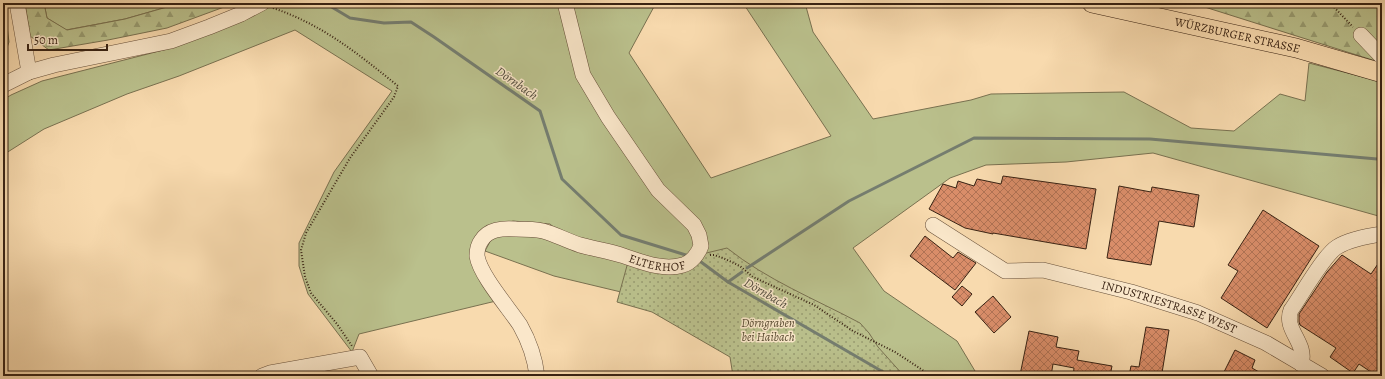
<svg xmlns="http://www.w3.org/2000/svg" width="1385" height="379" viewBox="0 0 1385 379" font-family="Alegreya,serif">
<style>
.grass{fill:#bac08c;stroke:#797150}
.forest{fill:url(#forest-firs);stroke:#797150}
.park{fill:url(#park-dots);stroke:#797150}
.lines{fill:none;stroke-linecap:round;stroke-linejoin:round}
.stream{stroke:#757d6f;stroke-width:3}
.building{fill:url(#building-cross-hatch);stroke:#382213}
.minor-casing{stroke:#68503a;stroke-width:16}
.major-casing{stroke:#382213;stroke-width:20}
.path{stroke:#382213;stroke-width:2;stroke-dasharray:1 2;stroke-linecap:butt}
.minor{stroke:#fae7ca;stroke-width:15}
.major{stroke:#f8daae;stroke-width:19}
.labels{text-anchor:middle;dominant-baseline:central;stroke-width:3;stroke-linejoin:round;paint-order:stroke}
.street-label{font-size:12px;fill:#382213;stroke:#fae7ca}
.park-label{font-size:12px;font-style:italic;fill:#584a31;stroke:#fae7ca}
.water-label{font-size:13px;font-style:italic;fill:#565041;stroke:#fae7ca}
</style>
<defs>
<pattern id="forest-firs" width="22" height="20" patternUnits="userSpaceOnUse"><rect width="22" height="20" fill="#bac08c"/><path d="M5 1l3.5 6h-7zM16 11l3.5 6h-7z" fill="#989c71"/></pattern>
<pattern id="park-dots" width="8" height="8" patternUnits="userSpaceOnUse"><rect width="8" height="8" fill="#bac08c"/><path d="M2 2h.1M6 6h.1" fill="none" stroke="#989c71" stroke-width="1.8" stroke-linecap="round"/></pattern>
<pattern id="building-cross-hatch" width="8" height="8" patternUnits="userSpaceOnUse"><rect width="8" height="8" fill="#d98d69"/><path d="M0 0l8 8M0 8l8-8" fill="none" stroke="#b17355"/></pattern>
</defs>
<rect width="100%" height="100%" fill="#f8daae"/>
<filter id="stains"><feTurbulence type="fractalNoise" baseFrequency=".005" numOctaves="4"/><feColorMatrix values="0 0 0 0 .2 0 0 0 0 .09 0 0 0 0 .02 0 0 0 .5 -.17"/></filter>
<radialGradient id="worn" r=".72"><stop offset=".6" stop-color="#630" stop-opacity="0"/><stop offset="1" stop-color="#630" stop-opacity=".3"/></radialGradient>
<!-- grass -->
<g class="grass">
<polygon points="3,3 4,3 9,42 3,59"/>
<polygon points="44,3 181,3 125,19 66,30 47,18"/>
<polygon points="277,3 656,3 629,53 711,178 831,136 743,3 805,3 813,32 873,119 971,100 991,94 1124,92 1191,128 1234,131 1280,94 1305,101 1309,63 1382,82 1382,217 1153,153 1066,162 986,165 950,178 853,248 884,291 957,341 978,376 857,376 731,348 621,292 554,276 485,251 493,236 512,234 550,239 581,251 550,224 513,221 484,230 473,245 496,301 359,334 352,352 308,294 299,266 299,243 334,172 392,91 295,30 179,76 127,94 44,129 3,155 3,100 11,95 42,81 175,47 245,20"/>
</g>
<!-- forest -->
<g class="forest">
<polygon points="25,3 44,3 47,18 67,30 125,19 181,3 235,3 167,28 108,40 49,50 30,36"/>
<polygon points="1192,3 1382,3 1382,63"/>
</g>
<!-- park -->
<path class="park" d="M727 248C767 280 815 299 860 323L869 333 878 347 904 376H733L730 357 652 312 617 302 628 262 649 267Z"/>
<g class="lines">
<!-- stream -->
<g class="stream">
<polyline points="325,3 350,18 384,23 411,22 434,37 540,111 562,179 621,235 689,256"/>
<polyline points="697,259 728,282 890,376"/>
<polyline points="747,268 849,201 974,138 1150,139 1377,159"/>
<polyline points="728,282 742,272"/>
</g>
</g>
<!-- building -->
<g class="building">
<polygon points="1003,176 1096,189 1086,249 993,233 993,234 965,228 929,209 943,184 956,188 958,181 974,186 977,179 1001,184"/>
<polygon points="1119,186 1151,192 1152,187 1199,195 1194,227 1159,221 1151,265 1107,258"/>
<polygon points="1263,210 1319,246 1267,328 1221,298 1238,271 1228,265"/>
<polygon points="925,236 953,258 958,252 976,263 955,290 910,256"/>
<polygon points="1342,255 1371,274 1382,258 1382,376 1377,376 1359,364 1353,373 1330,357 1336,348 1300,325 1299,322 1299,314 1327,272"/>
<polygon points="962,286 972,294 962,306 952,297"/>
<polygon points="993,296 1011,317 994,333 975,312"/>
<polygon points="1146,327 1169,330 1162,373 1157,372 1156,376 1129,376 1131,366 1139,367"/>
<polygon points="1029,331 1058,337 1056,347 1079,351 1077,360 1112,366 1110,376 1073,376 1074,368 1053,364 1051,376 1020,375"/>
<polygon points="1235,350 1255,360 1252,368 1266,376 1225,376 1227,373 1224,372"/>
</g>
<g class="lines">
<!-- minor casing -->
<g class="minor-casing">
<g id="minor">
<polyline points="17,3 29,72"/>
<polyline points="1361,35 1382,57"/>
<polyline points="3,85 29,72 54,65 171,41 209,27 241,14 262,3"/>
<path id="s1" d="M933 225 1005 271 1043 270 1131 292 1198 313 1266 343 1322 376"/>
<path d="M1301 364C1308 343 1283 330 1291 310 1301 296 1324 255 1337 247 1350 239 1367 236 1382 234"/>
<polyline points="262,376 270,373 360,357 371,376"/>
<path id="s2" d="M537 376C535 358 529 341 520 325 508 307 480 275 477 256 477 251 478 245 481 241 488 229 502 228 516 229 525 229 534 229 543 231 555 234 567 241 580 245 594 249 609 251 624 256 642 262 663 271 683 265 691 263 698 254 701 246L699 235 694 225 658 190 608 117 583 75 565 3"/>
</g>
</g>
<!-- major casing -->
<g class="major-casing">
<g id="major">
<path id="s3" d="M1092 3 1296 48 1382 73"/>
</g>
</g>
<!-- path -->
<g class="path">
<polyline points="1330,3 1353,27"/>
<path d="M273 8C323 25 357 53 398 86L394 97 350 158 306 233 301 250 305 277 311 293 337 324 352 346"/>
<polyline points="710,255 714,255 723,258 740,266 753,277 814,305 853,331 895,352 927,373 929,376"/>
</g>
<!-- minor -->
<use href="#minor" class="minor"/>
<!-- major -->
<use href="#major" class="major"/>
</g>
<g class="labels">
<!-- street labels -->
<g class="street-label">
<text stroke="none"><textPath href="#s3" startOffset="149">WÜRZBURGER STRASSE</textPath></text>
<text stroke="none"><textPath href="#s2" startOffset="337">ELTERHOF</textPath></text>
<text stroke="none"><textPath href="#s1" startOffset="255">INDUSTRIESTRASSE WEST</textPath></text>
</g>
<!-- park labels -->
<g class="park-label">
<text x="768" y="323">Dörngraben<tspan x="768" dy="14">bei Haibach</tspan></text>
</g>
<!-- water labels -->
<g class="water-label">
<text transform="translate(517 83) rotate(35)">Dörnbach</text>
<text transform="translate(766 293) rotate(30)">Dörnbach</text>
</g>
</g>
<!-- margin -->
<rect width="1385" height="379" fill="none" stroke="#f8daae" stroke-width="16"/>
<rect x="4" y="4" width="1377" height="371" fill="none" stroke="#382213" stroke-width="2"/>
<rect x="8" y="8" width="1369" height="363" fill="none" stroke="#382213"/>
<!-- scale -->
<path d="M28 44v6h79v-6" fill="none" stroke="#382213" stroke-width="2"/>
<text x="34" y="44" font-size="12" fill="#382213" stroke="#fae7ca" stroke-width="3" paint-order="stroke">50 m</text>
<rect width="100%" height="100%" filter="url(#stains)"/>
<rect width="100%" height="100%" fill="url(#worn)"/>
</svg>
